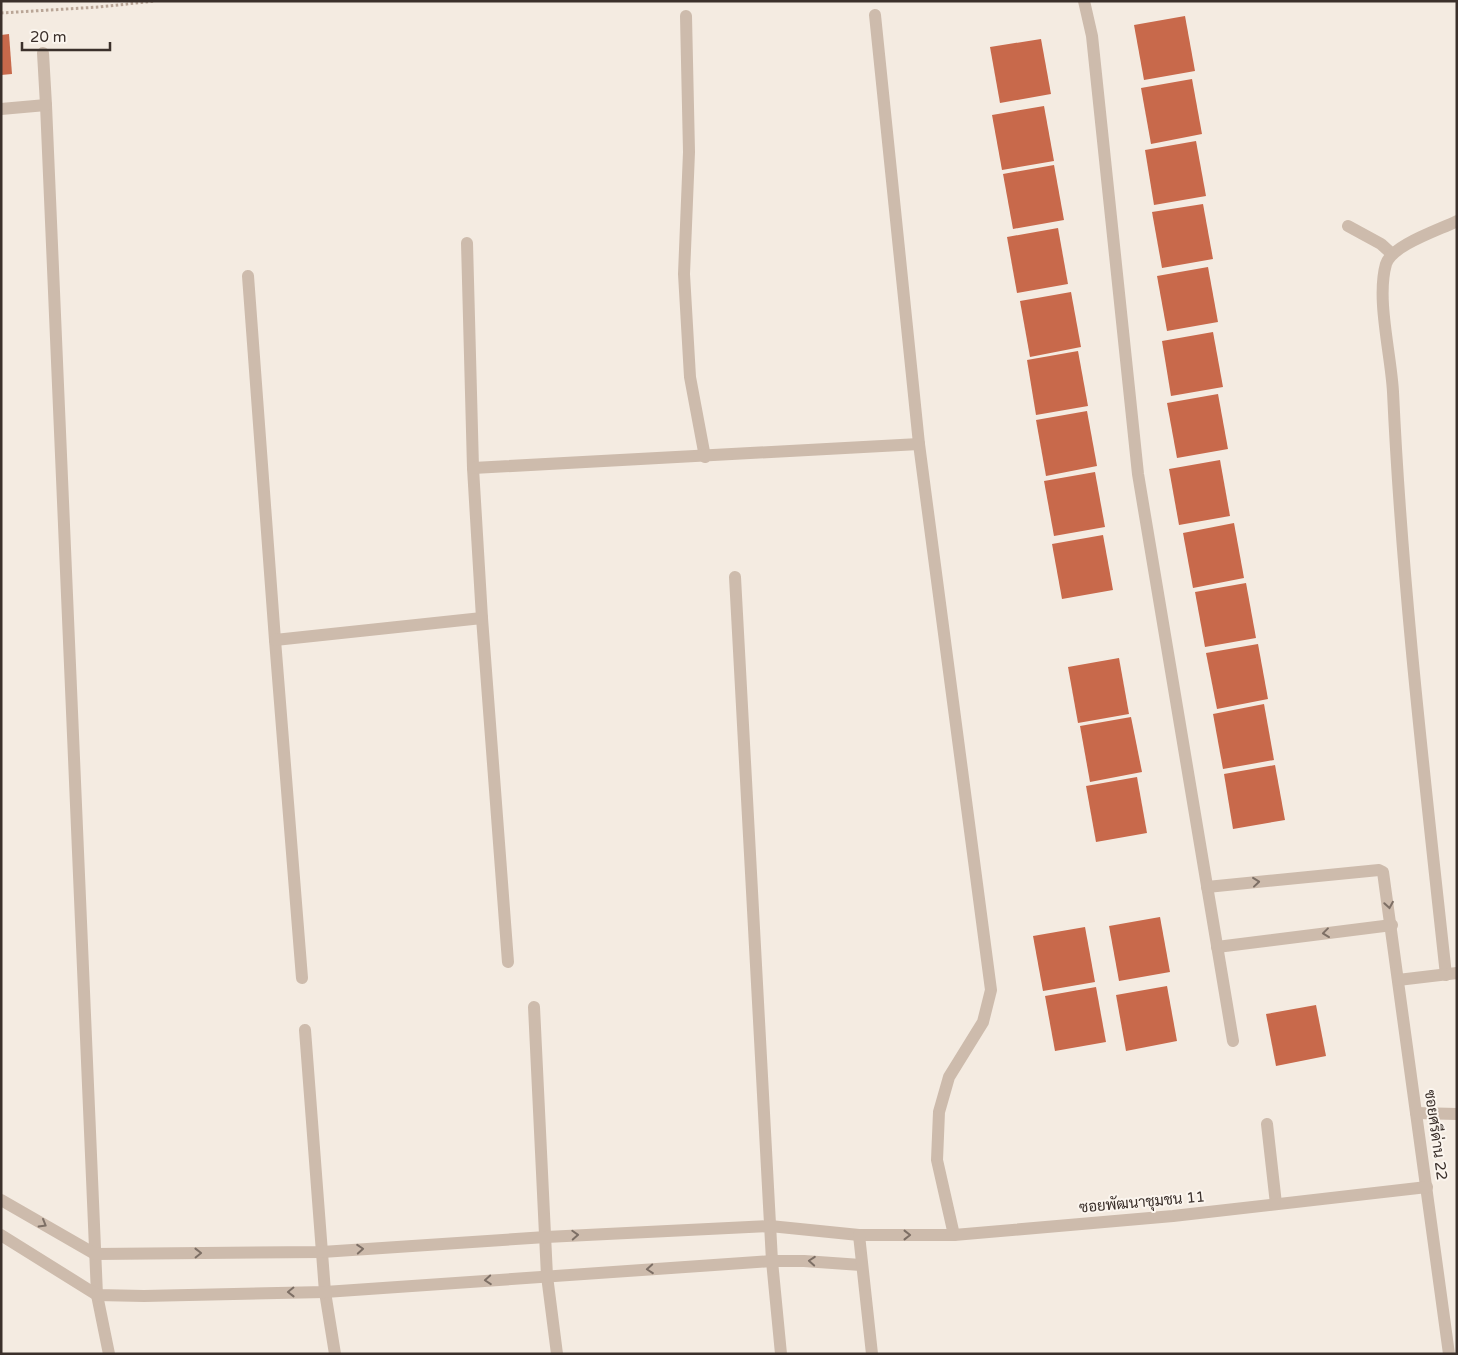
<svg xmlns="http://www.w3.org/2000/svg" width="1458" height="1355" viewBox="0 0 1458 1355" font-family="'Varela Round',Sarabun,sans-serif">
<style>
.building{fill:#c8694b}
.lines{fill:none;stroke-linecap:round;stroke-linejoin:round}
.path{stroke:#b9a596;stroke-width:3;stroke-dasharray:2.5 2.5;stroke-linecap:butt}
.lane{stroke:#cdbbac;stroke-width:12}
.street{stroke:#cdbbac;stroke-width:12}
.oneway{stroke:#7d6f65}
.labels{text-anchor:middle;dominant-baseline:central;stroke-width:4;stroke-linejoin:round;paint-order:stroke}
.street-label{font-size:15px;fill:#3b302b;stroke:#fbf5ee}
</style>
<rect width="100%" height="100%" fill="#f4ebe1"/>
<!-- building -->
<g class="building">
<polygon points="1185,16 1195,71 1144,80 1134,25"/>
<polygon points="9,34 12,74 1,75 1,35"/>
<polygon points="1041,39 1051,94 1000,103 990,47"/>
<polygon points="1192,79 1202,134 1151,144 1141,88"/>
<polygon points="1044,106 1054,161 1002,170 992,115"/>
<polygon points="1196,141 1206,196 1154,205 1145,150"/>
<polygon points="1054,165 1064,220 1013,229 1003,174"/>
<polygon points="1203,204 1213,259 1162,268 1152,212"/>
<polygon points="1058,228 1068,284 1017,293 1007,237"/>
<polygon points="1208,267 1218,322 1167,331 1157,276"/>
<polygon points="1071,292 1081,347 1030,357 1020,301"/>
<polygon points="1213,332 1223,387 1171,396 1162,341"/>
<polygon points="1078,351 1088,406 1036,415 1027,360"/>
<polygon points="1218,394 1228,449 1177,458 1167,403"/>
<polygon points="1087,411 1097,466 1046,476 1036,420"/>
<polygon points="1220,460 1230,516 1179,525 1169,469"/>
<polygon points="1095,472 1105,527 1054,536 1044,481"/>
<polygon points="1234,523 1244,578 1193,588 1183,533"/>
<polygon points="1103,535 1113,590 1062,599 1052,544"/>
<polygon points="1246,583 1256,638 1205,647 1195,592"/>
<polygon points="1258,644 1268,699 1217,709 1206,653"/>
<polygon points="1119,658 1129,714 1078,723 1068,667"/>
<polygon points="1264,704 1274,760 1223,769 1213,714"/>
<polygon points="1131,717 1142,772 1090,782 1080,726"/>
<polygon points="1275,765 1285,820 1233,829 1224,774"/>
<polygon points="1137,777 1147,833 1096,842 1086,786"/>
<polygon points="1160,917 1170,972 1119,981 1109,926"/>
<polygon points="1085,927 1095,982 1043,991 1033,936"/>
<polygon points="1167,986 1177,1041 1126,1051 1116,995"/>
<polygon points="1096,987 1106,1042 1055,1051 1045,996"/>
<polygon points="1316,1005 1326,1056 1276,1066 1266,1014"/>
</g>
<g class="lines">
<!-- path -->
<polyline class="path" points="1,13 99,7 155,1"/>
<!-- lane -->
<polyline class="lane" points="1348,226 1381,244 1392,254"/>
<!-- street -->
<g class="street">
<polyline points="1084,1 1092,36 1138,474 1233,1041"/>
<polyline points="875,15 919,444 991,990 983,1022 949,1077 939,1112 937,1160 954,1235"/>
<polyline points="686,16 689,152 684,274 690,377 705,457"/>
<polyline points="43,53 46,105 97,1295 109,1354"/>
<polyline points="1,109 46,105"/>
<polyline points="467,243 473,468 482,618 508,962"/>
<polyline points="248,276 275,640 302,978"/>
<polyline points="473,468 919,444"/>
<polyline points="735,577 772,1261 781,1354"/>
<polyline points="275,640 482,618"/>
<polyline points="1207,887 1379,870 1383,872 1449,1354"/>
<polyline points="1217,947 1392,925"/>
<path d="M1446 975C1425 781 1402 587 1393 392 1391 354 1376 299 1386 264 1392 245 1439 230 1457 221"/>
<polyline points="1398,980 1457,973"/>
<polyline points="534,1007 547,1276 557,1354"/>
<polyline points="305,1030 325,1292 335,1354"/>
<polyline points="1416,1113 1457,1114"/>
<polyline points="1267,1124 1276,1204"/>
<polyline points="1,1200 95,1254 322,1252 546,1237 770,1226 859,1235 954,1235 1173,1216 1427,1187"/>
<polyline points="1,1235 97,1295 144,1296 325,1292 772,1261 804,1261 861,1265"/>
<polyline points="859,1235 872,1354"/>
</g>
</g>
<!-- one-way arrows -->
<defs><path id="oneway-chevron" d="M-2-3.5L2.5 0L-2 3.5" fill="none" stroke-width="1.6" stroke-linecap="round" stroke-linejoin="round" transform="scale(1.25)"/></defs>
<g class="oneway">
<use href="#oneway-chevron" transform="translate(1256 882) rotate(-6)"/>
<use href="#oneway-chevron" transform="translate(1389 905) rotate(81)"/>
<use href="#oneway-chevron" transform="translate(1326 933) rotate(173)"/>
<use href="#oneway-chevron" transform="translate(43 1224) rotate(30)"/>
<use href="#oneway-chevron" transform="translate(575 1235) rotate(-3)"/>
<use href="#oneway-chevron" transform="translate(907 1235)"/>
<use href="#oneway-chevron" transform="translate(360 1249) rotate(-4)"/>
<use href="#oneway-chevron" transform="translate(198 1253) rotate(-1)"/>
<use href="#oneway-chevron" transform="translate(812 1261) rotate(-176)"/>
<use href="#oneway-chevron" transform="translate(650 1269) rotate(176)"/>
<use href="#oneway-chevron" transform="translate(488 1280) rotate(176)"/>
<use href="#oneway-chevron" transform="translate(291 1292) rotate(179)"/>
</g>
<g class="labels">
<!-- street labels -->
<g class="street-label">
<text transform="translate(1436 1135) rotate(82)">ซอยศรีด่าน 22</text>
<text transform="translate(1142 1202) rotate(-5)">ซอยพัฒนาชุมชน 11</text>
</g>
</g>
<!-- border -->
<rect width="1458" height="1355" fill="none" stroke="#3b302b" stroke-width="5"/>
<!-- scale -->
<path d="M22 42v8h88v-8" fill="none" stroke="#3b302b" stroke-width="2.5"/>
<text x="30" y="42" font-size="15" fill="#3b302b" stroke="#fbf5ee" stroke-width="4" paint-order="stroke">20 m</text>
</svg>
